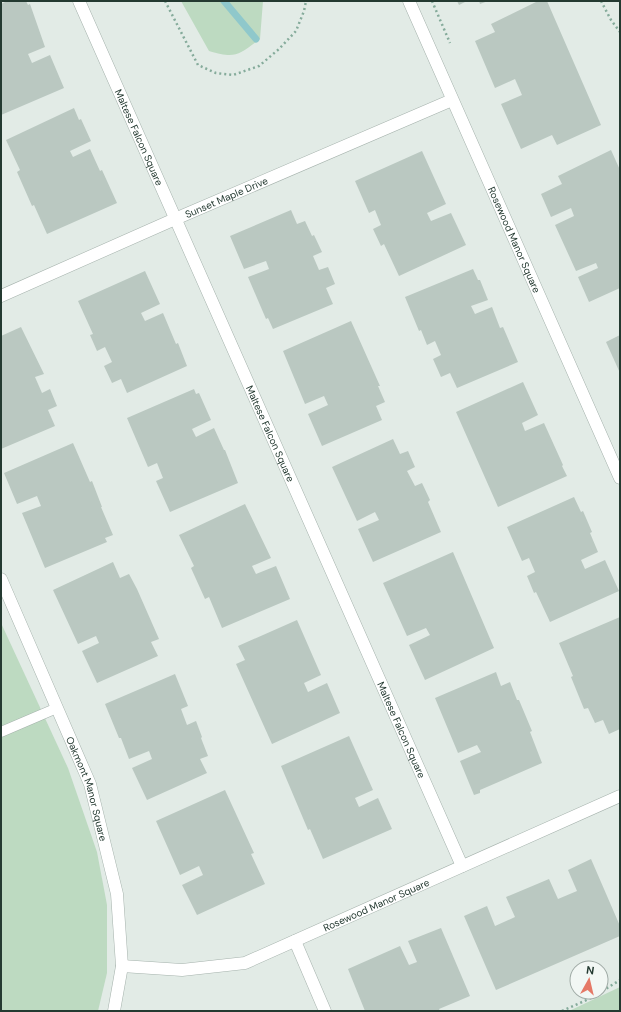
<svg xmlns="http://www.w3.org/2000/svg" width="621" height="1012" viewBox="0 0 621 1012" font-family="'DM Sans',sans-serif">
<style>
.green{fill:#bddac1}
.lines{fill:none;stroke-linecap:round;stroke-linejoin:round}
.stream{stroke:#8fc8cb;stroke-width:7}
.building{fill:#bac8c1}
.lane-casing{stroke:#a5b2ac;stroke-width:11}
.street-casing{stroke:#a5b2ac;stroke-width:13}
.path{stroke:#85ab9b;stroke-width:2.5;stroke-dasharray:2 3;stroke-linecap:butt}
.lane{stroke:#fff;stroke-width:10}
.street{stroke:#fff;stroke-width:12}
.labels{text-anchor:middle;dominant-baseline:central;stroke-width:4;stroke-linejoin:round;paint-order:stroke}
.street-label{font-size:10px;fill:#243a31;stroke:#f2f7f4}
</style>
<rect width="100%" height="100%" fill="#e2ebe6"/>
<!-- green -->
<g class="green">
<path d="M181 1H263L260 39C238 55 236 59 209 51Z"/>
<polygon points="1,623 68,768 97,852 107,905 107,973 98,1011 1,1011"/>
<polygon points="620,987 620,1011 569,1011"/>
</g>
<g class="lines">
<!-- stream -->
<polyline class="stream" points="224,1 256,39"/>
</g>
<!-- building -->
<g class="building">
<polygon points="7,1 26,1 28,5 30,4 45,47 28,54 32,63 50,55 64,88 1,115 1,4"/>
<polygon points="457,1 467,1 459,5"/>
<polygon points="479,1 488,1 480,4"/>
<polygon points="538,1 547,1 601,125 557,145 552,135 521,149 501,104 522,95 515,79 495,88 475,41 495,32 491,24"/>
<polygon points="74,108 79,120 81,119 91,141 70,151 73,157 90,149 100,171 102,170 117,203 47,234 34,205 32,206 17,172 20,170 6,140"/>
<polygon points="611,150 620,170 620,288 589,302 578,277 598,268 596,263 576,271 555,225 574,216 571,208 551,217 541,194 562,184 558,176"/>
<polygon points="422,151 446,204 427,213 431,221 451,213 466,245 399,276 384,244 381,246 373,229 381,225 375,210 369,213 355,181"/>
<polygon points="291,210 297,224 305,221 312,236 314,235 322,252 313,256 319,270 328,267 335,284 326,288 333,304 273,329 268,318 266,319 248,277 269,269 266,261 244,269 230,236"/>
<polygon points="473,269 478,280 480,280 488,300 471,306 475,314 492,307 500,328 503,327 518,362 457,388 450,373 441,377 433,359 441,355 435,341 427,345 421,330 419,331 405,297"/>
<polygon points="145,271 160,304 141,313 145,321 163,313 176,344 178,343 187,366 127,393 121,379 112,383 104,366 112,362 105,347 97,351 90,335 93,334 78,301"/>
<polygon points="351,321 380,386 378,386 385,402 376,406 382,420 322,446 308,414 328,405 324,396 305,404 283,351"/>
<polygon points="21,327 44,374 35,377 42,393 50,389 57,406 48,410 55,426 1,449 1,336"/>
<polygon points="620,335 620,373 606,342"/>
<polygon points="523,382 538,415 522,423 525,431 544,423 563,465 562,466 567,476 498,507 456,412"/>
<polygon points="194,389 196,394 199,393 211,420 192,429 196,437 214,428 224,450 225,450 238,483 170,512 156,481 163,478 157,463 148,467 127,418"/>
<polygon points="393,439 400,454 408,451 415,467 407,471 415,486 422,483 430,500 428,502 441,532 373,562 358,529 379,520 375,512 357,521 332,467"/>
<polygon points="73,443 90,482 92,481 102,507 101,507 113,535 105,538 107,542 45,568 22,513 41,506 37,496 17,504 4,473"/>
<polygon points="574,497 581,512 583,511 592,532 590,533 598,552 581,560 585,569 605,560 619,591 550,622 536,592 534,593 527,576 535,572 529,558 522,561 507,527"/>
<polygon points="245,504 271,558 252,566 256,574 276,566 290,599 222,628 209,597 205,599 191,568 194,566 179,535"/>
<polygon points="453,552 494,648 425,680 409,645 430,635 426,628 407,636 383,583"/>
<polygon points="113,562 120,578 129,574 137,589 159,639 151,642 158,656 97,683 82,651 99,643 96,636 78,644 53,590"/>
<polygon points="620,617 620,729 609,734 603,720 595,723 588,708 584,709 571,677 573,676 559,643"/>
<polygon points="297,620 321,675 304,683 308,692 327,683 340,713 272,744 236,664 245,660 238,646"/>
<polygon points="496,672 501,686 510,682 517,700 519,700 532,731 530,732 542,763 480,790 480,793 474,795 460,761 481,752 477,745 458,753 435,698"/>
<polygon points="175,674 188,706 181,709 187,725 196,721 202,737 201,738 208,756 200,759 207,773 147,800 132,768 152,759 149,751 129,759 121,738 119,738 105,704"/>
<polygon points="349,736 373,790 355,798 359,807 378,798 392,829 323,859 310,829 308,830 281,766"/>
<polygon points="225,790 254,853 251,854 265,884 197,915 182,885 203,875 199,866 180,875 156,821"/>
<polygon points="591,859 620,926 620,936 496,990 464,916 487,906 495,926 515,917 506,897 549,879 558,899 577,891 568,870"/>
<polygon points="441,928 470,996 439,1009 440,1011 365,1011 348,969 400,946 409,965 417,962 408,941"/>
</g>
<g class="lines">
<!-- lane casing -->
<g class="lane-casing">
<polyline id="lane" points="1,732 57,708"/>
</g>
<!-- street casing -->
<g class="street-casing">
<g id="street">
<path id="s1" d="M79 1 462 866"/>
<path id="s2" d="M409 1 620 478"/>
<path id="s3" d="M1 296 175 219 452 100"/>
<path id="s4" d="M1 579 90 784 117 894 122 966 114 1011"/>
<polyline points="295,941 325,1011"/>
<path id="s5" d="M122 966 182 970 245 963 620 796"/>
</g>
</g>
<!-- path -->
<g class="path">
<polyline points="165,1 198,65 216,73 233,75 259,66 279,49 296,31 304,11 306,1"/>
<polyline points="432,1 450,43"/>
<polyline points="601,1 611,20 620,32"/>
<polyline points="562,1011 591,998 620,980"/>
</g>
<!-- lane -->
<use href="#lane" class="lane"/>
<!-- street -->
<use href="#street" class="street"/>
</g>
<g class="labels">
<!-- street labels -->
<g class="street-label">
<text stroke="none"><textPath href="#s1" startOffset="149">Maltese Falcon Square</textPath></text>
<text stroke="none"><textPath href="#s3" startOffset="246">Sunset Maple Drive</textPath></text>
<text stroke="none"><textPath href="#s2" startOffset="261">Rosewood Manor Square</textPath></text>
<text stroke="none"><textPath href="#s1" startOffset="473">Maltese Falcon Square</textPath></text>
<text stroke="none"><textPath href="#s1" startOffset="797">Maltese Falcon Square</textPath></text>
<text stroke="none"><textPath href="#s4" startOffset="227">Oakmont Manor Square</textPath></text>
<text stroke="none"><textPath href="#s5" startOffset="267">Rosewood Manor Square</textPath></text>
</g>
</g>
<!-- border -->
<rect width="621" height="1012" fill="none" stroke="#243a31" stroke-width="4"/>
<!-- north arrow -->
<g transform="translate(589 980) rotate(8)"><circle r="19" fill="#f2f7f4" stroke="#a0aba6"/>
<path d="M0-3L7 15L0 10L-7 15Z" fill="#e57866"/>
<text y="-6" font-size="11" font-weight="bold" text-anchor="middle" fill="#243a31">N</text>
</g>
</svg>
